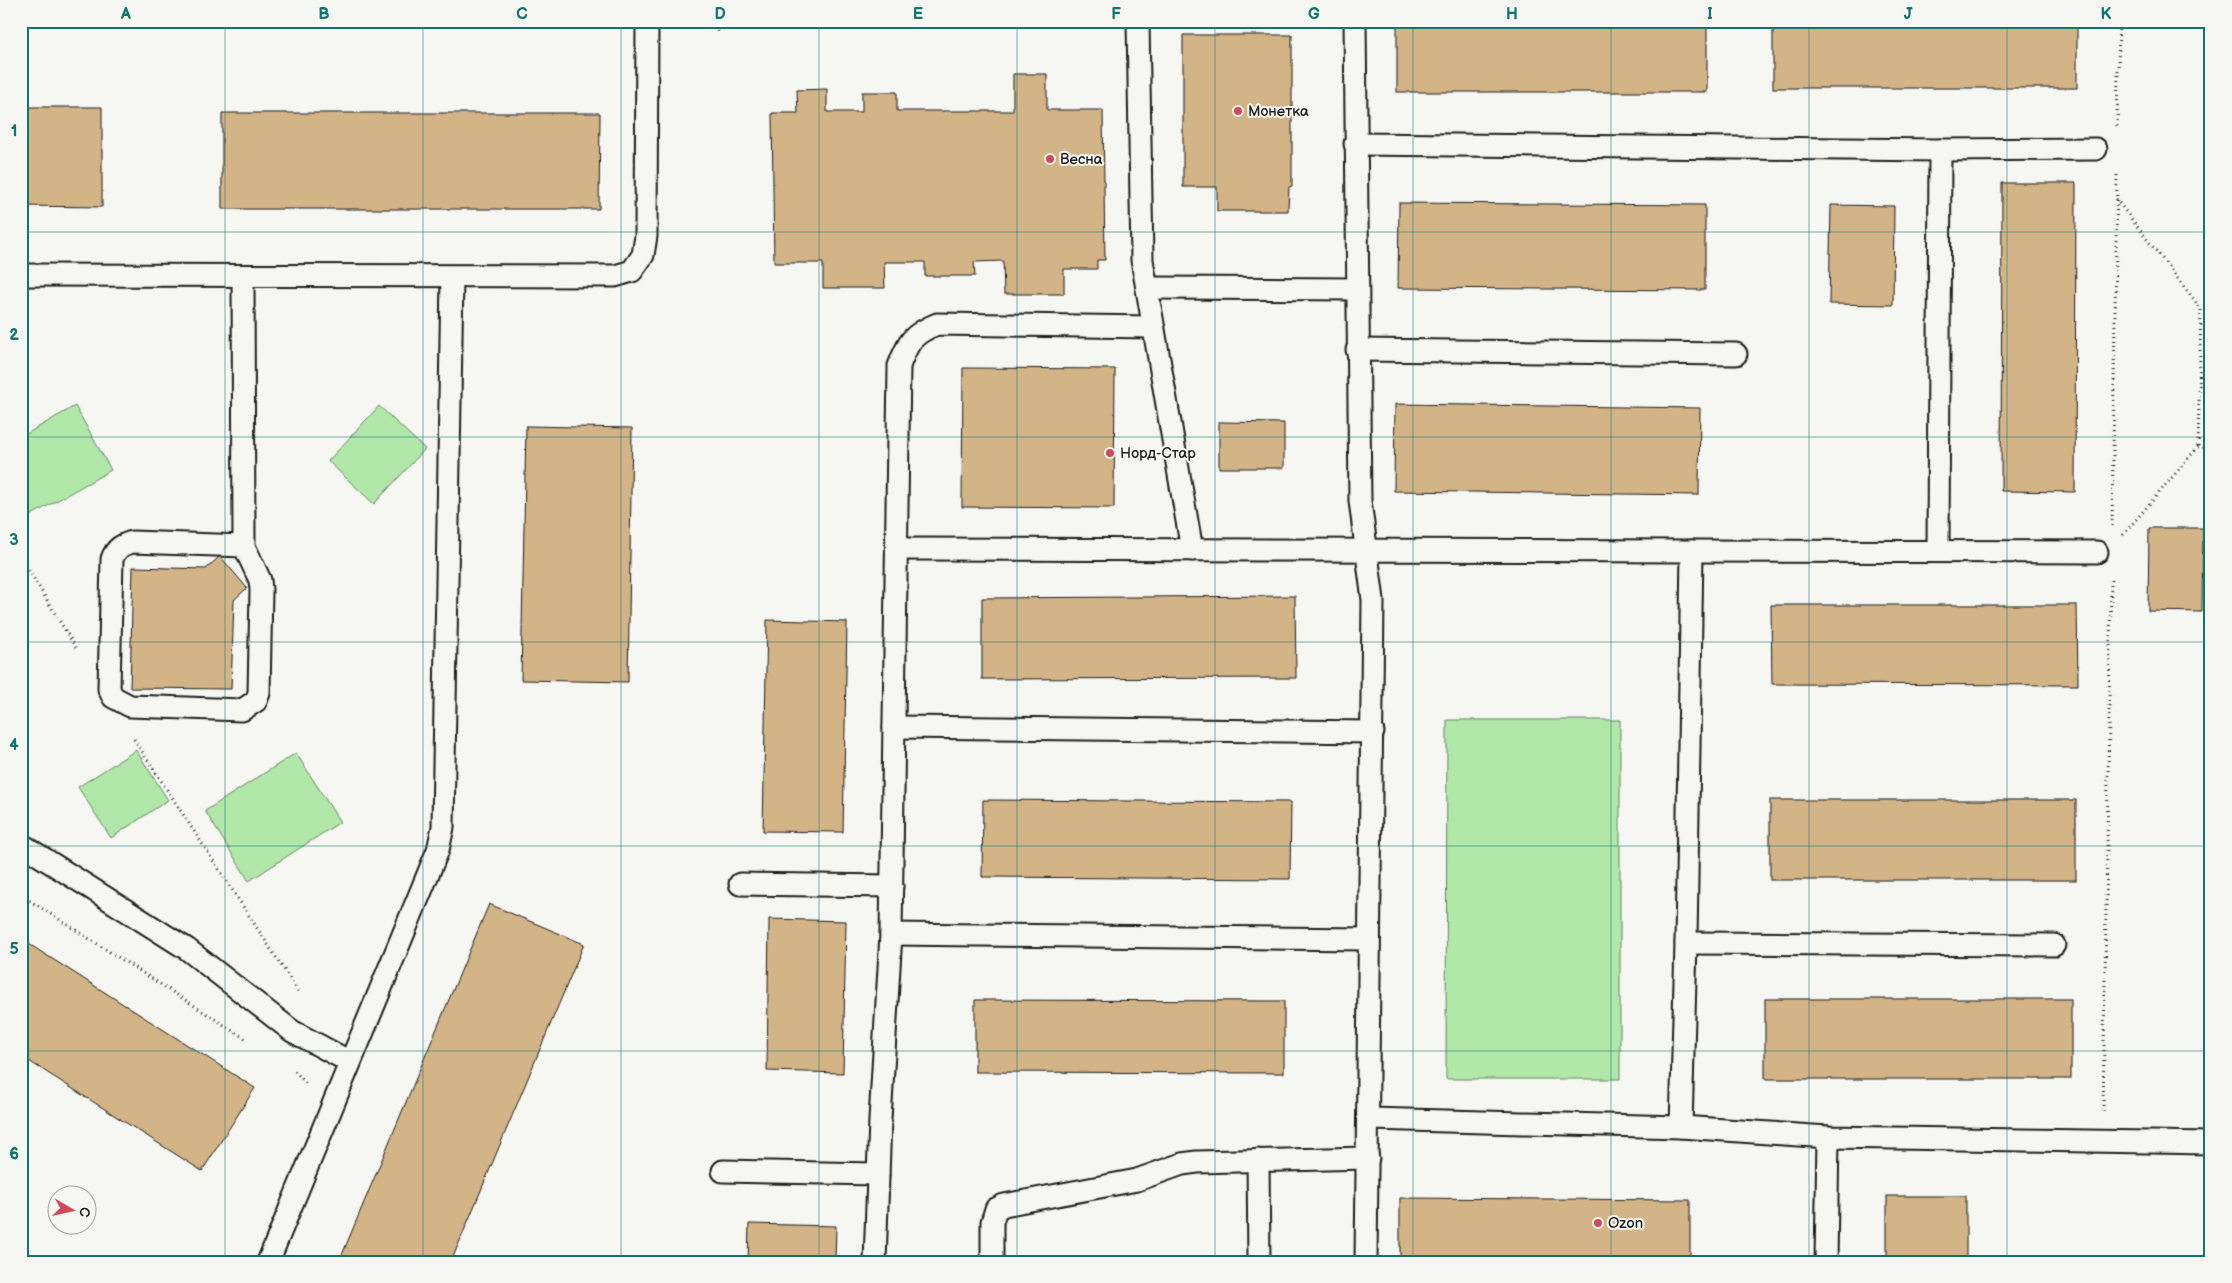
<svg xmlns="http://www.w3.org/2000/svg" width="2232" height="1283" viewBox="0 0 2232 1283" font-family="'Balsamiq Sans',sans-serif">
<style>
.built{fill:#ece2d2}
.green{fill:#b1e8aa;stroke:#668263}
.building{fill:#d3b487;stroke:#1c1c1c}
.lines{fill:none;stroke-linecap:round;stroke-linejoin:round}
.service-casing{stroke:#1c1c1c;stroke-width:25}
.path{stroke:#1c1c1c;stroke-width:3;stroke-dasharray:1 4;stroke-linecap:butt}
.service{stroke:#f6f6f2;stroke-width:21}
.grid{fill:none;stroke:#0f766e;stroke-width:1;stroke-opacity:0.55}
.poi-dot{fill:#d1495b;stroke:#f6f6f2;stroke-width:2}
.labels{text-anchor:middle;dominant-baseline:central;stroke-width:4;stroke-linejoin:round;paint-order:stroke}
.poi-label{font-size:15px;fill:#1c1c1c;stroke:#f6f6f2;text-anchor:start}
.neatline{fill:none;stroke:#0f766e;stroke-width:2}
.grid-label{font-size:16px;text-anchor:middle;font-weight:bold;fill:#0f766e}
</style>
<rect width="100%" height="100%" fill="#f6f6f2"/>
<filter id="ink" filterUnits="userSpaceOnUse"><feTurbulence type="fractalNoise" baseFrequency=".02" numOctaves="2"/><feDisplacementMap in="SourceGraphic" scale="10" xChannelSelector="R" yChannelSelector="G"/><feConvolveMatrix kernelMatrix="1 2 1 2 8 2 1 2 1" color-interpolation-filters="sRGB"/></filter>
<g filter="url(#ink)">
<!-- built -->
<polygon class="built" points="21,1244 44,1262 21,1262"/>
<!-- green -->
<g class="green">
<polygon points="75,406 111,470 21,521 21,437"/>
<polygon points="379,406 425,449 374,504 328,461"/>
<polygon points="1447,720 1620,720 1620,1079 1446,1079"/>
<polygon points="136,750 168,800 111,838 78,787"/>
<polygon points="296,753 340,822 249,881 205,811"/>
</g>
<!-- building -->
<g class="building">
<rect x="1397" y="21" width="310" height="71"/>
<rect x="1773" y="21" width="304" height="67"/>
<polygon points="1183,35 1292,35 1292,186 1289,187 1288,211 1217,211 1217,187 1183,187"/>
<polygon points="1013,74 1047,74 1047,110 1103,110 1105,260 1097,260 1097,269 1064,269 1064,294 1004,294 1003,261 974,262 975,276 925,276 925,262 884,262 885,288 823,288 823,263 774,263 772,113 798,113 797,90 827,89 827,112 862,112 862,92 897,92 897,111 1013,111"/>
<polygon points="21,107 102,107 102,207 21,206"/>
<polygon points="222,113 600,113 599,209 222,209"/>
<polygon points="2002,183 2076,183 2075,492 2001,491"/>
<polygon points="1399,203 1705,205 1705,290 1398,288"/>
<polygon points="1831,205 1894,206 1893,305 1829,304"/>
<polygon points="963,368 1115,369 1114,508 962,507"/>
<polygon points="1395,404 1700,408 1699,495 1394,491"/>
<polygon points="1219,422 1284,423 1284,468 1219,468"/>
<polygon points="526,426 632,428 628,682 521,680"/>
<polygon points="2149,528 2203,528 2202,612 2148,611"/>
<polygon points="220,556 247,588 234,600 231,689 130,688 133,567 206,569"/>
<polygon points="1295,596 1296,678 982,679 982,598"/>
<polygon points="1771,605 2077,605 2078,685 1772,684"/>
<polygon points="767,620 847,622 843,832 763,831"/>
<polygon points="983,800 1291,802 1290,879 982,877"/>
<rect x="1770" y="800" width="306" height="80"/>
<polygon points="489,904 584,944 451,1262 339,1262"/>
<polygon points="769,919 846,921 843,1073 767,1071"/>
<polygon points="21,939 255,1088 202,1171 21,1056"/>
<rect x="1765" y="999" width="306" height="80"/>
<polygon points="975,1000 1284,1001 1284,1073 975,1072"/>
<rect x="1887" y="1196" width="79" height="66"/>
<polygon points="1400,1198 1690,1200 1690,1262 1400,1262"/>
<polygon points="749,1224 836,1226 835,1262 748,1262"/>
</g>
<g class="lines">
<!-- service casing -->
<g class="service-casing">
<g id="service">
<polyline points="1138,21 1142,260 1192,550"/>
<polyline points="1355,21 1360,501 1373,600 1366,1262"/>
<polyline points="1355,144 1940,150 2096,149"/>
<polyline points="21,275 615,276 632,271 643,255 646,236 647,21"/>
<path d="M243 276 244 546 260 580 261 590 259 693 256 701 242 710 130 706 113 697 109 689 112 559C116 548 122 545 132 542L244 546"/>
<polyline points="1147,288 1357,289"/>
<polyline points="1357,350 1736,354"/>
<polyline points="898,549 2097,552"/>
<polyline points="1938,551 1940,150"/>
<polyline points="894,727 1373,732"/>
<polyline points="21,844 187,949 292,1031 350,1062"/>
<polyline points="740,884 892,886"/>
<polyline points="891,934 1369,939"/>
<polyline points="1686,943 2054,945"/>
<polyline points="1369,1119 1681,1127 1828,1137 2211,1143"/>
<polyline points="1681,1127 1686,943 1692,551"/>
<polyline points="1258,1160 1259,1262"/>
<polyline points="723,1171 878,1174"/>
<polyline points="268,1262 438,850 443,827 452,277"/>
<path d="M875 1262 880 1120 891 934 899 366C908 342 912 334 937 324L1153 327"/>
<polyline points="992,1262 992,1222 996,1209 1004,1205 1137,1180 1182,1164 1197,1162 1368,1158"/>
<polyline points="1826,1262 1828,1137"/>
</g>
</g>
<!-- path -->
<g class="path">
<polyline points="716,21 718,33"/>
<polyline points="2117,126 2119,21"/>
<polyline points="2116,199 2201,309 2198,447"/>
<polyline points="2112,526 2117,174"/>
<polyline points="2123,535 2198,447 2211,447"/>
<polyline points="21,557 77,650"/>
<polyline points="134,739 300,994"/>
<polyline points="21,895 246,1039"/>
<polyline points="295,1071 307,1085"/>
<polyline points="2103,1111 2111,579"/>
</g>
<!-- service -->
<use href="#service" class="service"/>
</g>
</g>
<!-- grid -->
<path class="grid" d="M225 21V1262M423 21V1262M621 21V1262M819 21V1262M1017 21V1262M1215 21V1262M1413 21V1262M1611 21V1262M1809 21V1262M2007 21V1262M21 232H2211M21 437H2211M21 642H2211M21 846H2211M21 1051H2211"/>
<!-- markers -->
<g class="poi-dot">
<circle cx="1238" cy="111" r="5"/>
<circle cx="1050" cy="159" r="5"/>
<circle cx="1110" cy="453" r="5"/>
<circle cx="1598" cy="1223" r="5"/>
</g>
<g class="labels">
<!-- poi labels -->
<g class="poi-label">
<text x="1248" y="111">Монетка</text>
<text x="1060" y="159">Весна</text>
<text x="1120" y="453">Норд-Стар</text>
<text x="1608" y="1223">Ozon</text>
</g>
</g>
<!-- margin -->
<rect width="2232" height="1283" fill="none" stroke="#f6f6f2" stroke-width="55"/>
<!-- north arrow -->
<g transform="translate(72 1210) rotate(99)"><circle r="24" fill="#f6f6f2" stroke="#9f9f9c"/>
<path d="M0-4L9 19L0 12L-9 19Z" fill="#d1495b"/>
<text y="-8" font-size="14" font-weight="bold" text-anchor="middle" fill="#1c1c1c">С</text>
</g>
<rect x="28" y="28" width="2176" height="1228" class="neatline"/>
<g class="grid-label">
<text x="126" y="19">A</text>
<text x="324" y="19">B</text>
<text x="522" y="19">C</text>
<text x="720" y="19">D</text>
<text x="918" y="19">E</text>
<text x="1116" y="19">F</text>
<text x="1314" y="19">G</text>
<text x="1512" y="19">H</text>
<text x="1710" y="19">I</text>
<text x="1908" y="19">J</text>
<text x="2106" y="19">K</text>
<text x="14" y="136">1</text>
<text x="14" y="340">2</text>
<text x="14" y="545">3</text>
<text x="14" y="750">4</text>
<text x="14" y="954">5</text>
<text x="14" y="1159">6</text>
</g>
</svg>
